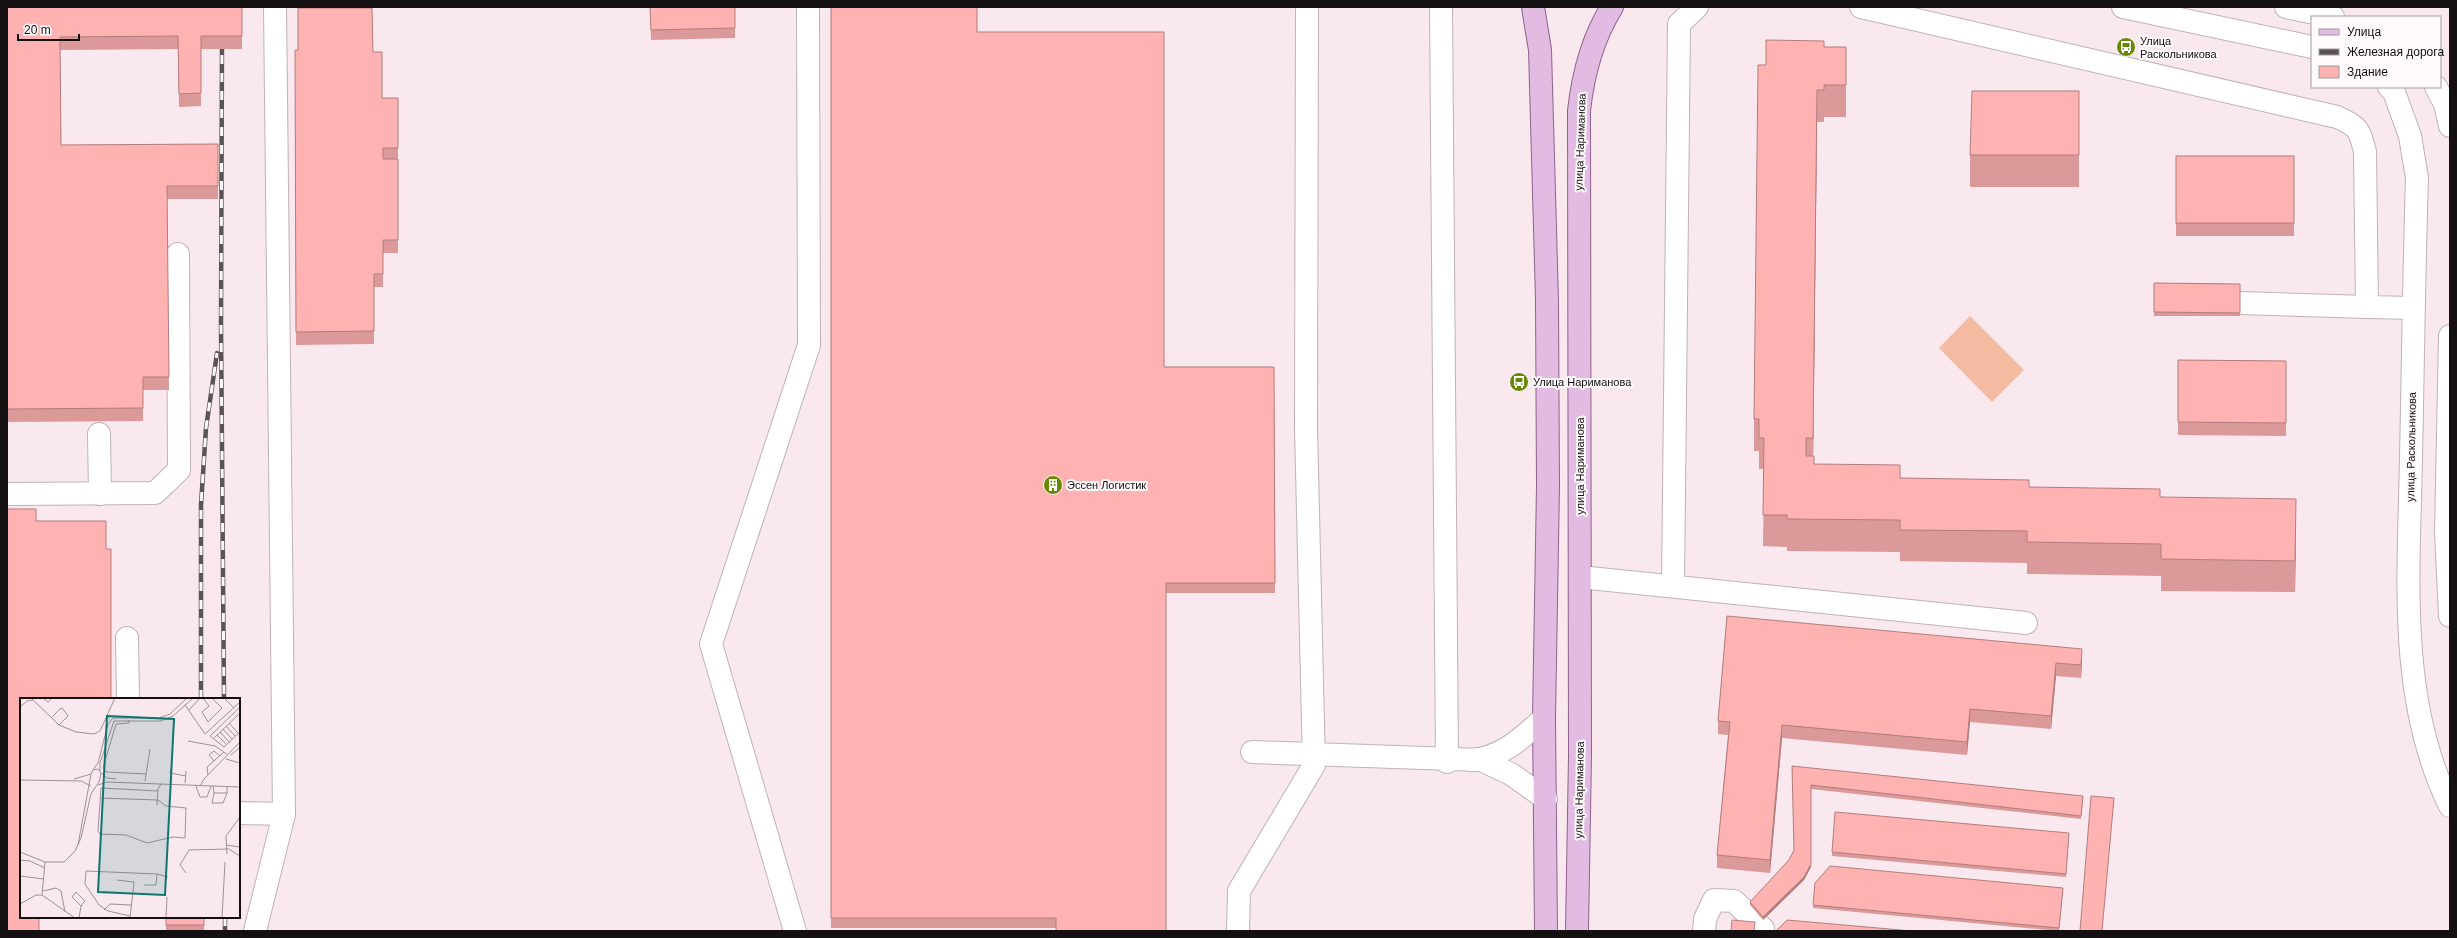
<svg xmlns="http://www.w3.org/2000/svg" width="2457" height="938" viewBox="0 0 2457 938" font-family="Arial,sans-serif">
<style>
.pitch{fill:#f4bba2}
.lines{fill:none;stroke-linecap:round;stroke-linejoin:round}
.minor-casing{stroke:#c2b1b7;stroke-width:24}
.major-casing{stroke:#8e628c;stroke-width:24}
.minor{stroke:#fff;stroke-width:22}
.major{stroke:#e2bbe2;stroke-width:22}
.rail-casing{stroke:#5c5357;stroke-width:4.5}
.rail{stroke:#fefafb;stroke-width:3;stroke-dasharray:9;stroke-linecap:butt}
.wall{fill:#db9999}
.shaded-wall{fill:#b27d7d}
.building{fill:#ffb2b2;stroke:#b27d7d}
.labels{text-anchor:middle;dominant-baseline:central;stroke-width:4;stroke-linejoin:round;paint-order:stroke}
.poi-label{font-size:11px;fill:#140f11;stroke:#fefafb;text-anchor:start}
.street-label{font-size:11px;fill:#140f11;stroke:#fefafb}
.inset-road{fill:none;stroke:#9e9196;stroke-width:1}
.view{fill:#0f766e;fill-opacity:0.15;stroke:#0f766e;stroke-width:2}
.inset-edge{fill:none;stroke:#140f11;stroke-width:2}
</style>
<rect width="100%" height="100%" fill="#fae8ef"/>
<!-- pitch -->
<polygon class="pitch" points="1970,316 2024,370 1992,402 1939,348"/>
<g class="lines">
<!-- minor casing -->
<g class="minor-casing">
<g id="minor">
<polyline points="1441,7 1447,762"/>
<path d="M1861 7 2337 117C2358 126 2360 130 2365 152L2367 307 2413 308"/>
<polyline points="2123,7 2312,47"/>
<polyline points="2286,7 2333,17"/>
<path d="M2389 87 2394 92 2410 136 2417 178C2414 271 2413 365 2411 458 2409 574 2397 699 2450 806"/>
<polyline points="2436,87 2445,104 2450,126"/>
<polyline points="2240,303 2367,307"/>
<polyline points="2450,336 2446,533 2450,616"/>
<polyline points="99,434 100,494"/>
<polyline points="7,494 155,493 179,470 178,254"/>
<polyline points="1580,577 2026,623"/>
<polyline points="1673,586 1679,24 1697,7"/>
<polyline points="127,638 128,699"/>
<polyline points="1252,752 1481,760 1511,774 1546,799"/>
<path d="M1471 760C1502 758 1523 737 1544 718"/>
<polyline points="239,813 284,814"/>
<polyline points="255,931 284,814 275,7"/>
<polyline points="795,931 711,644 809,345 808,7"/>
<polyline points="1238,931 1239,891 1314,765 1306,428 1307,7"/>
<polyline points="1704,931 1705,919 1714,900 1734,901 1763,929"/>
</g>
</g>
<!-- major casing -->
<g class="major-casing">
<g id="major">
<polyline points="1533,7 1540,50 1547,300 1548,486 1544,718 1546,931"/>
<path d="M1577 931 1580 755 1579 111C1583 74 1592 39 1612 7"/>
</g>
</g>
<!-- minor -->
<use href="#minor" class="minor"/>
<!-- major -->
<use href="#major" class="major"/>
<!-- rail casing -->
<g class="rail-casing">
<g id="rail">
<polyline points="222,37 221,325 224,699"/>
<polyline points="201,699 201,505 206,428 217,353"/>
<polyline points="225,917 225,931"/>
</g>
</g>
<!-- rail -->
<use href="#rail" class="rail"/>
</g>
<!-- wall -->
<g class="wall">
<polygon points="7,7 242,7 242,49 201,49 201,106 179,107 178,49 60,50 61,145 218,144 218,199 167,199 169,390 143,390 143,421 7,422"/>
<polygon points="650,7 735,28 735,38 651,40"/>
<polygon points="831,7 977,32 1164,367 1274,367 1275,593 1166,593 1056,928 831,928"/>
<polygon points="1824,47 1846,47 1846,117 1824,117 1824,122 1817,122 1813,456 1814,464 1900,478 2160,497 2296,531 2295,592 2161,591 2161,576 2027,574 2027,563 1900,561 1900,552 1787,551 1787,547 1763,546 1764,469 1759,469 1759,451 1754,451 1754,419 1766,65"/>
<polygon points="295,50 373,52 382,98 398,98 398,253 383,253 383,287 374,287 374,344 296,345"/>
<polygon points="2079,91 2079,187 1970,187 1970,155"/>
<rect x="2176" y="156" width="118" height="80"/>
<polygon points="2154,283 2240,284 2240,316 2154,316"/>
<polygon points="2178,360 2286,361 2286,436 2178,435"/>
<polygon points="1727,616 2082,662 2081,678 2056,676 2051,729 1970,722 1967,755 1782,738 1770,873 1717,868 1717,855 1728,735 1718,734 1718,721"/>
<polygon points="1792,766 2083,800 2081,819 1811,789 1811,867 1804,880 1763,920 1750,905 1750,902 1789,860 1794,850"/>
<polygon points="2069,836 2066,877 1832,856 1832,852"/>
<polygon points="2063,891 2059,931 1813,908 1813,905"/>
<rect x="166" y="917" width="38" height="14"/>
</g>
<!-- shaded-wall -->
<g class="shaded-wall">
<polygon points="1817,90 1817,122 1813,470 1813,438"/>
<polygon points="2296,499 2296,531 2295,592 2295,561"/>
<polygon points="2082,649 2082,662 2081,678 2081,665"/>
<polygon points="2056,663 2056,676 2051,729 2051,716"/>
<polygon points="1970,709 1970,722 1967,755 1967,742"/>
<polygon points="1782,725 1782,738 1770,873 1770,860"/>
<polygon points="1811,864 1811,867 1804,880 1763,920 1763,917"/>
</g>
<!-- building -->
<g class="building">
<polygon points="7,7 242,7 242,36 201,36 201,93 179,94 178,36 60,37 61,145 218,144 218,186 167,186 169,377 143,377 143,408 7,409"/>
<polygon points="650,7 735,7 735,28 651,30"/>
<polygon points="831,7 977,7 977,32 1164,32 1164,367 1274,367 1275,583 1166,583 1166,931 1056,931 1056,918 831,918"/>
<polygon points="298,8 372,8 373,52 382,52 382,98 398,98 398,148 383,148 383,159 398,159 398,240 383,240 383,274 374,274 374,331 296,332 295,50 298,50"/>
<polygon points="1766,40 1824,41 1824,47 1846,47 1846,85 1824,85 1824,90 1817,90 1813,438 1806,438 1806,456 1814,456 1814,464 1900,465 1900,478 2029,480 2029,487 2160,489 2160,497 2296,499 2295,561 2161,559 2161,544 2027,542 2027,531 1900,530 1900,520 1787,519 1787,515 1763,515 1764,438 1759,438 1759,419 1754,419 1758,65 1766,65"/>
<polygon points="1972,91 2079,91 2079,155 1970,155"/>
<rect x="2176" y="156" width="118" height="67"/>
<polygon points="2154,283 2240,284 2240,313 2154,312"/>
<polygon points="2178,360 2286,361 2286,423 2178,422"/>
<polygon points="7,509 36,509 36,521 106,521 106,549 111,549 111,699 21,699 21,917 39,917 39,931 7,931"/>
<polygon points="1727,616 2082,649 2081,665 2056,663 2051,716 1970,709 1967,742 1782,725 1770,860 1717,855 1730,722 1718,721"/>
<polygon points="1792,766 2083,796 2081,816 1811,785 1811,864 1804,877 1763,917 1750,902 1789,860 1794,850"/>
<polygon points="2091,796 2114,798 2102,931 2080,931"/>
<polygon points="1835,812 2069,833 2066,874 1832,852"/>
<polygon points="1830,866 2063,888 2059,928 1813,905 1815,883"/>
<rect x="166" y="917" width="38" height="8"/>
<polygon points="1732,920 1755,922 1754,931 1731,931"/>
<polygon points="1787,920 1912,931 1776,931"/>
</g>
<!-- icons -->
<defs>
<g id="bus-disc" transform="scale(1)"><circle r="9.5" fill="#688805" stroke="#fefafb"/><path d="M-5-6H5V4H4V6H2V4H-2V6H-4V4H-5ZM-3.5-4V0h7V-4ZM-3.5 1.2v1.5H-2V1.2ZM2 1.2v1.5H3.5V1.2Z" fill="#fff"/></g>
<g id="building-disc" transform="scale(1)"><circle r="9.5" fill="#688805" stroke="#fefafb"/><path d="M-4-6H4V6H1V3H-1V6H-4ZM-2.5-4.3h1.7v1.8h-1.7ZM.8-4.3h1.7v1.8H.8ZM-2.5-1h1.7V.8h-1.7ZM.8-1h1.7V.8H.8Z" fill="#fff"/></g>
</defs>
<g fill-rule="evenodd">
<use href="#bus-disc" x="2126" y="47"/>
<use href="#bus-disc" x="1519" y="382"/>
<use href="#building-disc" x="1053" y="485"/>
</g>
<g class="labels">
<!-- poi labels -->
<g class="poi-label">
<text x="2140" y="41">Улица<tspan x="2140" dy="13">Раскольникова</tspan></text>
<text x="1533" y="382">Улица Нариманова</text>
<text x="1067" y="485">Эссен Логистик</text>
</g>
<!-- street labels -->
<g class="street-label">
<text transform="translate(1580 142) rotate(-88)">улица Нариманова</text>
<text transform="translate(2411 447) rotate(-89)">улица Раскольникова</text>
<text transform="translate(1580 466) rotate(-90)">улица Нариманова</text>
<text transform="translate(1579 790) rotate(-89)">улица Нариманова</text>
</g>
</g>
<!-- overview -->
<g transform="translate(20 698)">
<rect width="220" height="220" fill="#fae8ef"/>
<path class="inset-road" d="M11 0 39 27 56 34 74 36 80 33 95 0M23 0 28 4 32 0M183 0 189 8 182 14 188 24 202 10 192 0M204 0 214 10M165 7 185 36 220 4M0 9 7 3 13 2M220 9 190 38 204 49 220 34M169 12 180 0M31 20 41 10 43 11 48 18 39 27M109 22V25L96 26 83 70 86 74 126 76M209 25 218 35M206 28 215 38M203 31 212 41M200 34 209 44M197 37 207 47M193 41 220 15M168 43 195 48 208 57M211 57 220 49M206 61 220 65M194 63 189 57 194 53 200 58M151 71 150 75 166 78M73 72 78 65 88 26 93 20H139L150 16 167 0M80 73V65L94 23H141L153 18 173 0M81 75 87 80 96 81M188 77 187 69 204 54M54 81 71 76M0 82 61 83 71 88M125 83 130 51M165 85 166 73M78 87 87 84 220 89M176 88 180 99H187L191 88M180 88 184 81 220 44M193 88 194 95H207V89M194 95 192 105H203L207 95M81 100 138 102 146 108 166 110 165 140 153 139 127 145 106 137 80 136 78 133 81 90 138 93M137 107 138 91 141 86M206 147 220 149M207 150 220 158M0 154 25 164M207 156 206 138 220 119M0 162 10 163 25 170M166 175 160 167 169 152 207 151M0 178 24 181M97 182 114 184 110 220M124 187H136L137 176M23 193 36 190 41 193 45 214M0 206 16 197H22M84 212 90 206 111 207M110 218 88 213 79 207 65 186 66 173 137 176 148 179M55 220 22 197 25 164H44L55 153 61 140 71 96 79 84 81 75 78 71 73 72 71 76 58 147M59 220 61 208 65 203 56 194 52 199 61 208M146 220 147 199M202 220 205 164"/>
<path class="view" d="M87 18 154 21 145 197 78 194Z"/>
<rect width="220" height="220" class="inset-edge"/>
</g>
<!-- border -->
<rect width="2457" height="938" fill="none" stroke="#140f11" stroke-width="16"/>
<!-- legend -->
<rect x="2311" y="16" width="130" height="72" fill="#fefafb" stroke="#a09c9d"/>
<rect x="2319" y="29" width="20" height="6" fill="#e2bbe2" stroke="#a09c9d"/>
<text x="2347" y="36" font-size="12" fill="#140f11">Улица</text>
<rect x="2319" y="49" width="20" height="6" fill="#5c5357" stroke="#a09c9d"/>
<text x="2347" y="56" font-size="12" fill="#140f11">Железная дорога</text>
<rect x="2319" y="66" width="20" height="12" fill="#ffb2b2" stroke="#a09c9d"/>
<text x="2347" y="76" font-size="12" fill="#140f11">Здание</text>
<!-- scale -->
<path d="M18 34v6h61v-6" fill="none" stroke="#140f11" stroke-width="2"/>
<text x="24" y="34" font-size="12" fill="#140f11" stroke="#fefafb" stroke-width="3" paint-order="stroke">20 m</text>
</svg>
